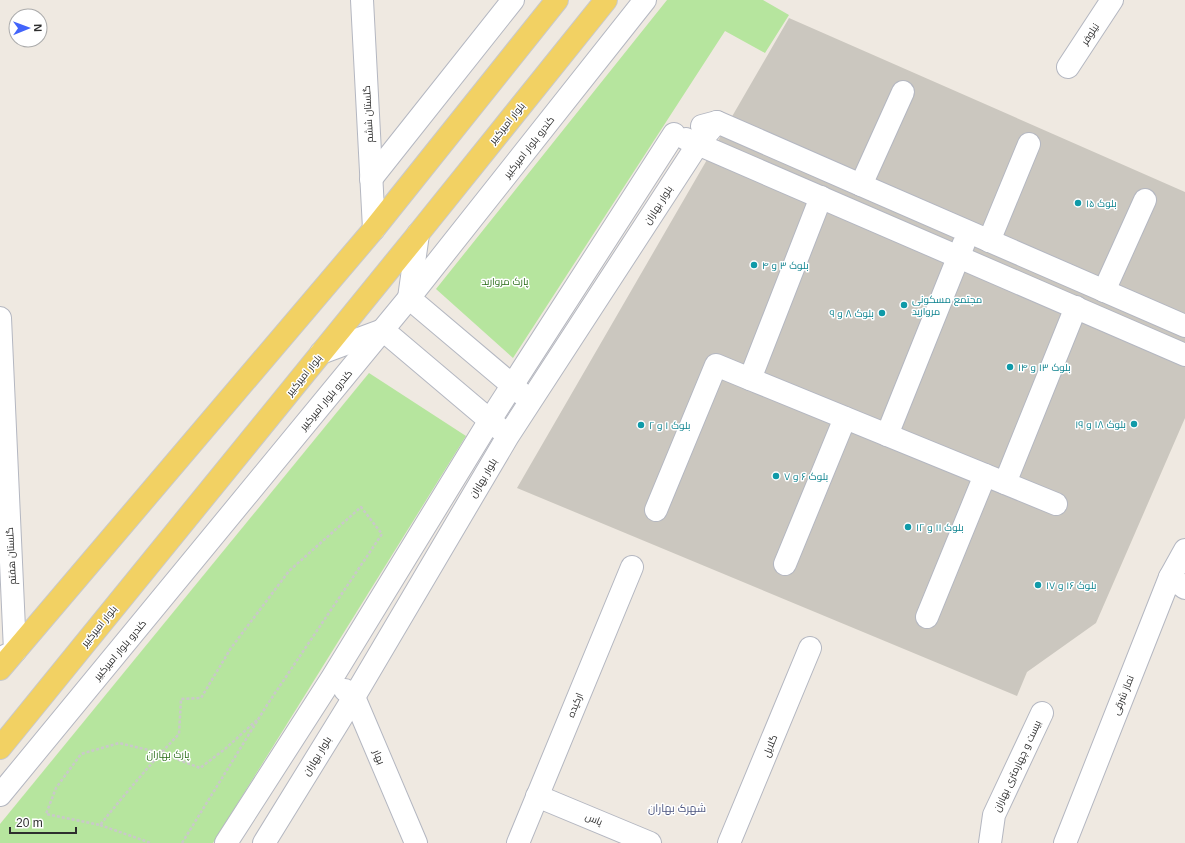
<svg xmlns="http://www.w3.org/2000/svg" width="1185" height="843" viewBox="0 0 1185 843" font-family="Helvetica,Cairo,sans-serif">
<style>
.green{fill:#b6e59e}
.building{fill:#cbc7bf}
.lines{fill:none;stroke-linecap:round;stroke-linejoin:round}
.minor-casing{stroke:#b4b7c1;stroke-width:24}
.major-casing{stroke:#c9c9c9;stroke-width:24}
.path{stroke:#c9c9c9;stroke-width:2.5;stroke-dasharray:3 2;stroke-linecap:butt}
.minor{stroke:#fff;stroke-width:22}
.major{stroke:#f2d163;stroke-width:22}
.culture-dot{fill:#0f9aa8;stroke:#fff;stroke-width:1.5}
.labels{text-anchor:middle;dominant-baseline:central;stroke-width:3;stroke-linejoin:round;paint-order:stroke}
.street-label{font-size:10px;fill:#2e2e2e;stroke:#fff}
.culture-label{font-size:10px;fill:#0d838f;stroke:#fff;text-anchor:start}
.park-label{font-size:10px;fill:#2c6e1b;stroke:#fff}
.neighbourhood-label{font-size:11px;fill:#4d5680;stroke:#fff}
</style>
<rect width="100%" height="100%" fill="#efe9e1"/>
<!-- green -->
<g class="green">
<polygon points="667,0 763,0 789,15 765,53 725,31 513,358 436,289"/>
<polygon points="369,373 466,436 213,843 0,843 0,824"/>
</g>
<!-- building -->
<polygon class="building" points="789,18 1185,192 1185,418 1096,623 1027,672 1017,696 517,488"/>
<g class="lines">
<!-- minor casing -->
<g class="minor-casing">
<g id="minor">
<polyline points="362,0 374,229"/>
<polyline points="1068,67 1112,0"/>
<polyline points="702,126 717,122 861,185 1185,326"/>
<polyline points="686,139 1185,355"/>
<polyline points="371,179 513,0"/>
<polyline points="861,185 903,92"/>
<polyline points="418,234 409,298 512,385 522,394"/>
<polyline points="989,241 1029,144"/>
<polyline points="1104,291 1145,200"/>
<polyline points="0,318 15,651 3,657"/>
<polyline points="321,353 383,330 500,429"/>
<polyline points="750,379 821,197"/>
<polyline points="887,435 964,243"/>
<polyline points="1005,483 1076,307"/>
<polyline points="656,510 716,365 750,379 1056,504"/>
<polyline points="785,564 845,418"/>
<polyline points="1170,577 1185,588"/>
<polyline points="927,617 985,475"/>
<polyline points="345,690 354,697 416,843"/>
<polyline points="0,795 409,298 645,0"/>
<polyline points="537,796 650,843"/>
<polyline points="226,843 332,678 490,420 674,134"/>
<polyline points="264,843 354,697 508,436 698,144 717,122"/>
<polyline points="518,843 632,567"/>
<polyline points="729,843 810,648"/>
<polyline points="990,843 994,815 1042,713"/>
<polyline points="1065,843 1170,577 1185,550"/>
</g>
</g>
<!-- major casing -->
<g class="major-casing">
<g id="major">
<polyline points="0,669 374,229 557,0"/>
<polyline points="0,748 418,234 606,0"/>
</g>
</g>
<!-- path -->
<g class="path">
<polyline points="100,825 151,843"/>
<path d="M182 843 267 705 382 534 361 507 289 571 231 648 201 698 181 699 179 734C151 763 125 794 100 825L46 814 56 788 81 754 119 743 161 753 200 768 225 749 258 719"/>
</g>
<!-- minor -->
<use href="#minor" class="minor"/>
<!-- major -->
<use href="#major" class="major"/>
</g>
<!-- markers -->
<g class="culture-dot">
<circle cx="1078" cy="203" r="4"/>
<circle cx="754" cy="265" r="4"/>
<circle cx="904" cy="305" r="4"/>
<circle cx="882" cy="313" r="4"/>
<circle cx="1010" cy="367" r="4"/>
<circle cx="1134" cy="424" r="4"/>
<circle cx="641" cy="425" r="4"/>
<circle cx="776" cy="476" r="4"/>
<circle cx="908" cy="527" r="4"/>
<circle cx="1038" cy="585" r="4"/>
</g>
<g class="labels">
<!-- street labels -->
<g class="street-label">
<text transform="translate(1090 34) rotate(-57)">نیلوفر</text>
<text transform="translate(368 114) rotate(-93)">گلستان ششم</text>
<text transform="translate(507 123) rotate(-51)">بلوار امیرکبیر</text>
<text transform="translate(529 147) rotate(-52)">کندرو بلوار امیرکبیر</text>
<text transform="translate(658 205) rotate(-57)">بلوار بهاران</text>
<text transform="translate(304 375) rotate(-51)">بلوار امیرکبیر</text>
<text transform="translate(326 400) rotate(-50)">کندرو بلوار امیرکبیر</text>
<text transform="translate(483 478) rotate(-59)">بلوار بهاران</text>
<text transform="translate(11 556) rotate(-93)">گلستان هفتم</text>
<text transform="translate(99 626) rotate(-51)">بلوار امیرکبیر</text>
<text transform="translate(120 650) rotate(-50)">کندرو بلوار امیرکبیر</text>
<text transform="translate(1123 695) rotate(-68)">نماز شرقی</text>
<text transform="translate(575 705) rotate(-68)">ارکیده</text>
<text transform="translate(770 746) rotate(-68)">گلایل</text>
<text transform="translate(317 756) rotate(-58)">بلوار بهاران</text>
<text transform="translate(379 757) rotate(67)">بهار</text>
<text transform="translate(1017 766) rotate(-65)">بیست و چهارمتری بهاران</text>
<text transform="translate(594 819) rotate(23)">یاس</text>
</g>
<!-- culture labels -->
<g class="culture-label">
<text x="1086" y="203">بلوک ۱۵</text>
<text x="762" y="265">بلوک ۳ و ۴</text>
<text x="912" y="299">مجتمع مسکونی<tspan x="912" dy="12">مروارید</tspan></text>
<text x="874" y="313" text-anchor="end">بلوک ۸ و ۹</text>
<text x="1018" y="367">بلوک ۱۳ و ۱۴</text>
<text x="1126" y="424" text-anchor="end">بلوک ۱۸ و ۱۹</text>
<text x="649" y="425">بلوک ۱ و ۲</text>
<text x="784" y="476">بلوک ۶ و ۷</text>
<text x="916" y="527">بلوک ۱۱ و ۱۲</text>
<text x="1046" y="585">بلوک ۱۶ و ۱۷</text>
</g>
<!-- park labels -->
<g class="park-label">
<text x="505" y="281">پارک مروارید</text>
<text x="168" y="754">پارک بهاران</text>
</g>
<!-- neighbourhood labels -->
<g class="neighbourhood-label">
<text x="677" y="808">شهرک بهاران</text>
</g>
</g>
<!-- north arrow -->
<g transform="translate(28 28) rotate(89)"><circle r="19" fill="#ffffff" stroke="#ababab"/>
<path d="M0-3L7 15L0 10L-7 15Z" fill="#4264fb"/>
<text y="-6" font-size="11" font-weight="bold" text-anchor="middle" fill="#2e2e2e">N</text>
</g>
<!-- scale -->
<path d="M10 827v6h66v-6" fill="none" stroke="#2e2e2e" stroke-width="2"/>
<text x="16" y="827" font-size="12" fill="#2e2e2e" stroke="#ffffff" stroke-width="3" paint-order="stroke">20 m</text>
</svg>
